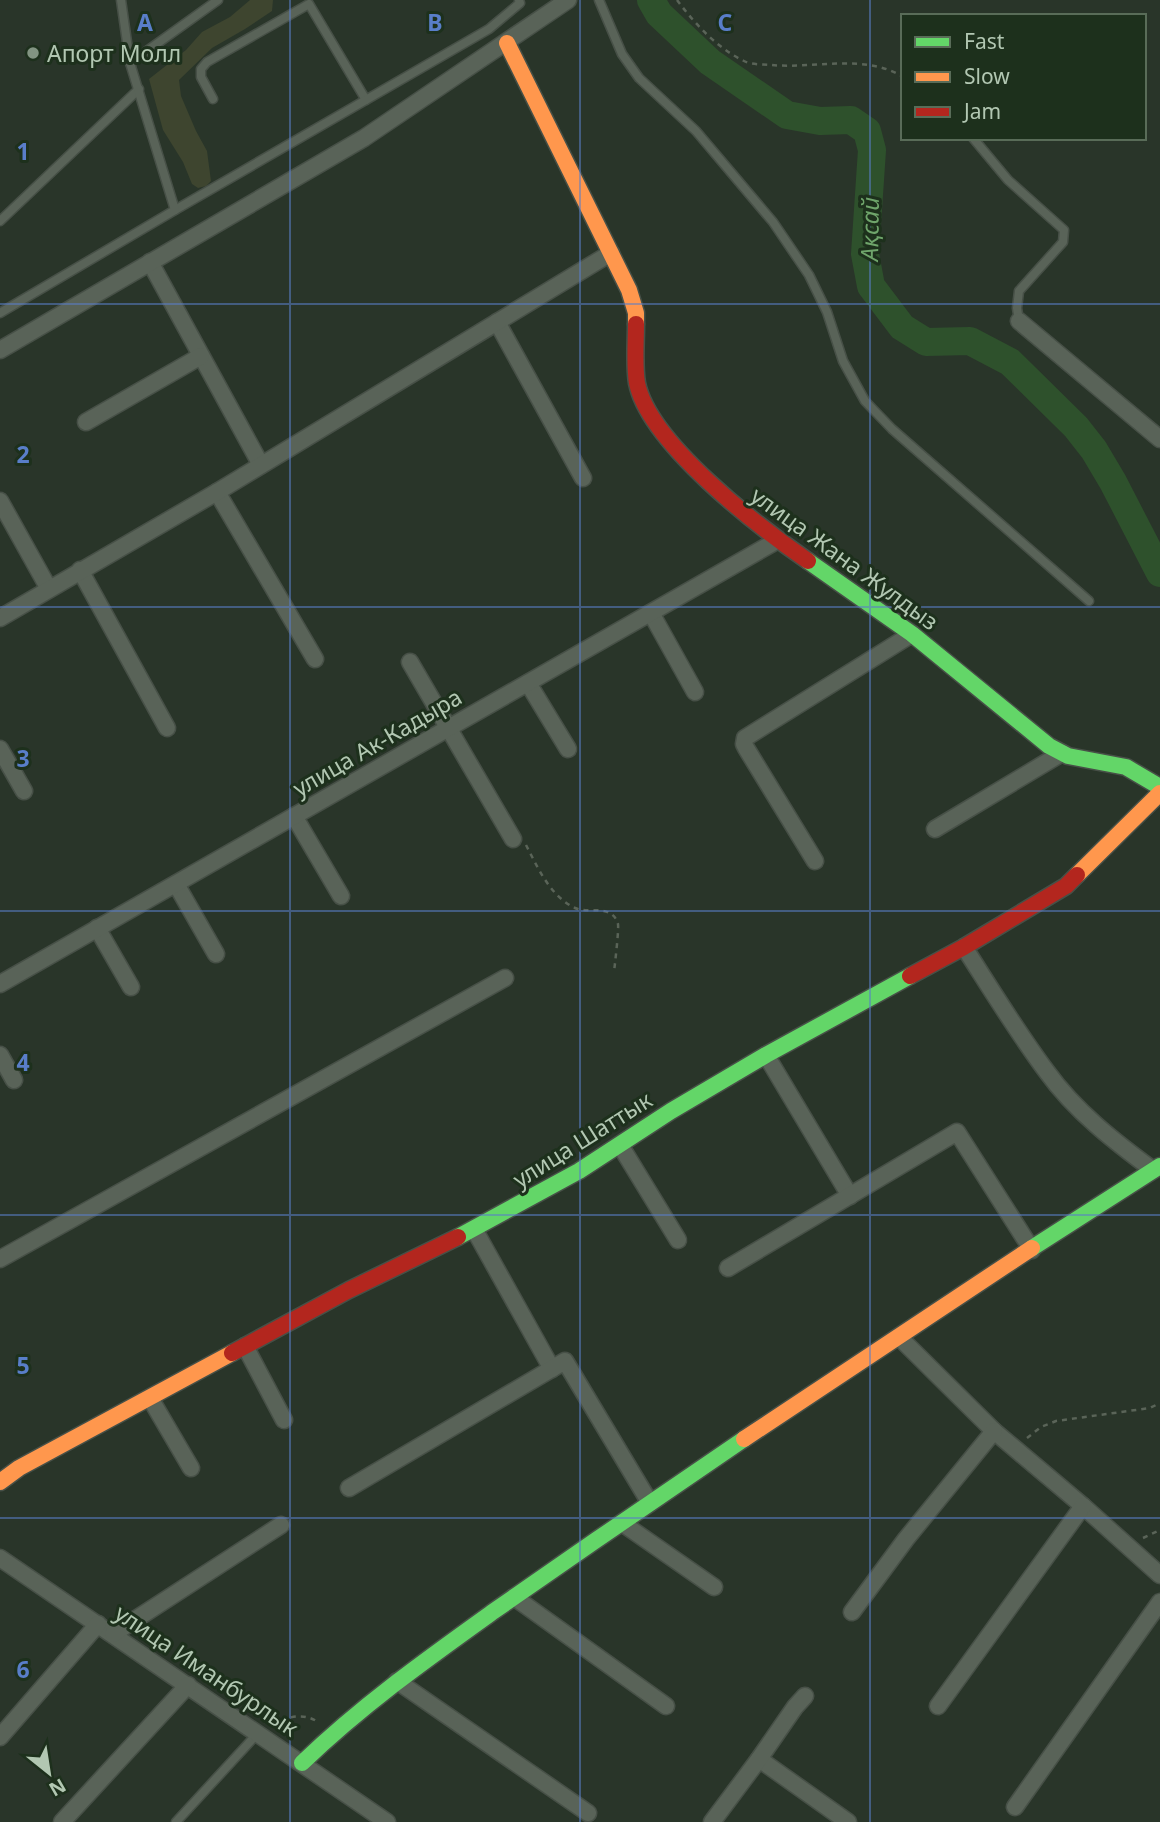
<svg xmlns="http://www.w3.org/2000/svg" width="1160" height="1822" viewBox="0 0 1160 1822" font-family="'Noto Sans',sans-serif">
<style>
.green{fill:#3e452f}
.lines{fill:none;stroke-linecap:round;stroke-linejoin:round}
.river{stroke:#2e512c;stroke-width:28}
.lane-casing{stroke:#475047;stroke-width:11}
.street-casing{stroke:#475047;stroke-width:19}
.fast-casing{stroke:#475047;stroke-width:19}
.slow-casing{stroke:#475047;stroke-width:19}
.jam-casing{stroke:#475047;stroke-width:19}
.path{stroke:#5a6458;stroke-width:2.5;stroke-dasharray:5 5;stroke-linecap:butt}
.lane{stroke:#596358;stroke-width:8}
.street{stroke:#596358;stroke-width:16}
.fast{stroke:#63d668;stroke-width:16}
.slow{stroke:#ff974d;stroke-width:16}
.jam{stroke:#b3261e;stroke-width:16}
.grid{fill:none;stroke:#597ec9;stroke-width:2;stroke-opacity:0.55}
.poi-dot{fill:#829482;stroke:#1d301c;stroke-width:2.5}
.labels{text-anchor:middle;dominant-baseline:central;stroke-width:6;stroke-linejoin:round;paint-order:stroke}
.poi-label{font-size:23px;fill:#b2c7b2;stroke:#1d301c;text-anchor:start}
.street-label{font-size:23px;fill:#b2c7b2;stroke:#1d301c}
.water-label{font-size:24px;font-style:italic;fill:#6fa56b;stroke:#1d301c}
.grid-label{font-size:23px;text-anchor:middle;font-weight:bold;fill:#597ec9;stroke:#1d301c;stroke-width:6;stroke-linejoin:round;paint-order:stroke}
</style>
<rect width="100%" height="100%" fill="#293529"/>
<!-- green -->
<polygon class="green" points="250,0 273,0 272,11 245,29 212,48 179,80 181,96 196,131 207,151 211,181 206,186 198,188 192,184 183,162 163,130 149,79 186,50 202,32 230,17"/>
<g class="lines">
<!-- river -->
<polyline class="river" points="651,0 659,14 710,62 787,115 820,121 851,120 867,131 872,150 865,254 871,286 902,327 926,342 970,341 1010,362 1076,427 1094,450 1113,482 1160,573"/>
<!-- lane casing -->
<g class="lane-casing">
<g id="lane">
<polyline points="599,0 622,54 639,78 696,131 773,222 809,275 827,312 843,361 865,401 892,429 1089,601"/>
<polyline points="130,63 218,0"/>
<polyline points="213,99 201,77 201,69 207,62 309,4 366,100"/>
<polyline points="973,138 1008,180 1064,230 1063,242 1019,291 1017,308 1019,321"/>
<polyline points="175,210 489,29 520,3 519,0"/>
<polyline points="0,221 139,89"/>
<polyline points="0,313 175,210 130,63 121,0"/>
<polyline points="176,1822 258,1733"/>
</g>
</g>
<!-- street casing -->
<g class="street-casing">
<g id="street">
<polyline points="150,262 261,465"/>
<polyline points="1019,321 1160,439"/>
<polyline points="497,322 583,478"/>
<polyline points="0,350 364,138 568,0"/>
<polyline points="86,422 201,356"/>
<polyline points="217,492 315,659"/>
<polyline points="0,501 49,589"/>
<polyline points="80,570 167,728"/>
<polyline points="651,613 695,692"/>
<polyline points="0,618 217,492 611,253"/>
<polyline points="410,662 513,839"/>
<polyline points="528,683 568,749"/>
<polyline points="0,749 24,791"/>
<polyline points="294,816 341,896"/>
<polyline points="935,829 1062,753"/>
<polyline points="815,861 746,748 744,744 745,738 912,634"/>
<polyline points="176,884 216,954"/>
<polyline points="97,928 131,987"/>
<path d="M964 947C991 989 1017 1032 1047 1072 1075 1111 1115 1142 1153 1170"/>
<polyline points="0,984 778,540"/>
<polyline points="0,1055 14,1080"/>
<polyline points="766,1055 850,1196"/>
<polyline points="620,1145 678,1240"/>
<polyline points="474,1229 552,1369"/>
<polyline points="0,1259 505,978"/>
<polyline points="728,1268 957,1132 1032,1250"/>
<polyline points="899,1337 994,1431 1083,1506 1160,1575"/>
<polyline points="245,1346 284,1420"/>
<polyline points="150,1398 191,1468"/>
<polyline points="349,1488 565,1361 650,1503"/>
<polyline points="622,1523 714,1587"/>
<polyline points="0,1558 387,1822"/>
<polyline points="514,1597 666,1706"/>
<polyline points="852,1612 906,1539 994,1431"/>
<polyline points="113,1634 281,1525"/>
<polyline points="397,1681 588,1813"/>
<polyline points="938,1706 1083,1506"/>
<polyline points="0,1737 98,1624"/>
<polyline points="759,1759 848,1822"/>
<polyline points="1015,1807 1160,1602"/>
<polyline points="62,1822 188,1685"/>
<polyline points="712,1822 759,1759 795,1707 805,1696"/>
</g>
</g>
<!-- fast casing -->
<g class="fast-casing">
<g id="fast">
<polyline points="808,561 912,634 1049,746 1068,756 1126,767 1160,787"/>
<polyline points="458,1237 579,1171 671,1111 766,1055 910,976"/>
<polyline points="1032,1248 1160,1166"/>
<path d="M302 1763C361 1706 427 1659 494 1611 577 1553 660 1496 744 1439"/>
</g>
</g>
<!-- slow casing -->
<g class="slow-casing">
<g id="slow">
<polyline points="507,43 629,290 636,313 636,324"/>
<polyline points="1077,875 1160,793"/>
<polyline points="744,1439 1032,1248"/>
<polyline points="0,1482 19,1468 232,1353"/>
</g>
</g>
<!-- jam casing -->
<g class="jam-casing">
<g id="jam">
<path d="M636 324C636 343 634 365 637 383 649 443 759 527 808 561"/>
<polyline points="910,976 964,947 1066,886 1077,875"/>
<polyline points="232,1353 349,1290 458,1237"/>
</g>
</g>
<!-- path -->
<g class="path">
<path d="M677 0C695 24 717 48 744 61 751 65 762 64 771 65 814 69 865 53 903 77"/>
<path d="M526 845C538 868 550 896 575 908 588 914 612 903 618 924 619 930 615 963 614 972"/>
<polyline points="1027,1438 1041,1427 1056,1421 1150,1408 1160,1403"/>
<polyline points="1143,1538 1160,1530"/>
<path d="M272 1724C288 1717 303 1712 318 1722"/>
</g>
<!-- lane -->
<use href="#lane" class="lane"/>
<!-- street -->
<use href="#street" class="street"/>
<!-- fast -->
<use href="#fast" class="fast"/>
<!-- slow -->
<use href="#slow" class="slow"/>
<!-- jam -->
<use href="#jam" class="jam"/>
</g>
<!-- grid -->
<path class="grid" d="M290 0V1822M580 0V1822M870 0V1822M0 304H1160M0 607H1160M0 911H1160M0 1215H1160M0 1518H1160"/>
<!-- markers -->
<circle class="poi-dot" cx="33" cy="53" r="7"/>
<g class="labels">
<!-- poi labels -->
<g class="poi-label">
<text x="47" y="53">Апорт Молл</text>
</g>
<!-- street labels -->
<g class="street-label">
<text transform="translate(845 558) rotate(36)">улица Жана Жулдыз</text>
<text transform="translate(377 742) rotate(-30)">улица Ак-Кадыра</text>
<text transform="translate(582 1139) rotate(-32)">улица Шаттык</text>
<text transform="translate(207 1670) rotate(34)">улица Иманбурлык</text>
</g>
<!-- water labels -->
<g class="water-label">
<text transform="translate(869 229) rotate(-89)">Ақсай</text>
</g>
</g>
<g class="grid-label">
<text x="145" y="31">A</text>
<text x="435" y="31">B</text>
<text x="725" y="31">C</text>
<text x="23" y="160">1</text>
<text x="23" y="463">2</text>
<text x="23" y="767">3</text>
<text x="23" y="1071">4</text>
<text x="23" y="1374">5</text>
<text x="23" y="1678">6</text>
</g>
<!-- legend -->
<rect x="901" y="14" width="245" height="126" fill="#1d301c" stroke="#596c58" stroke-width="2"/>
<rect x="915" y="37" width="35" height="10" fill="#63d668" stroke="#596c58" stroke-width="2"/>
<text x="964" y="49" font-size="21" fill="#b2c7b2">Fast</text>
<rect x="915" y="72" width="35" height="10" fill="#ff974d" stroke="#596c58" stroke-width="2"/>
<text x="964" y="84" font-size="21" fill="#b2c7b2">Slow</text>
<rect x="915" y="107" width="35" height="10" fill="#b3261e" stroke="#596c58" stroke-width="2"/>
<text x="964" y="119" font-size="21" fill="#b2c7b2">Jam</text>
<!-- north arrow -->
<g transform="translate(49 1773) rotate(150)" stroke="#1d301c" stroke-width="5" paint-order="stroke">
<path d="M0-5L12 26L0 18L-12 26Z" fill="#b2c7b2"/>
<text y="-10" font-size="19" font-weight="bold" text-anchor="middle" fill="#b2c7b2">N</text>
</g>
</svg>
